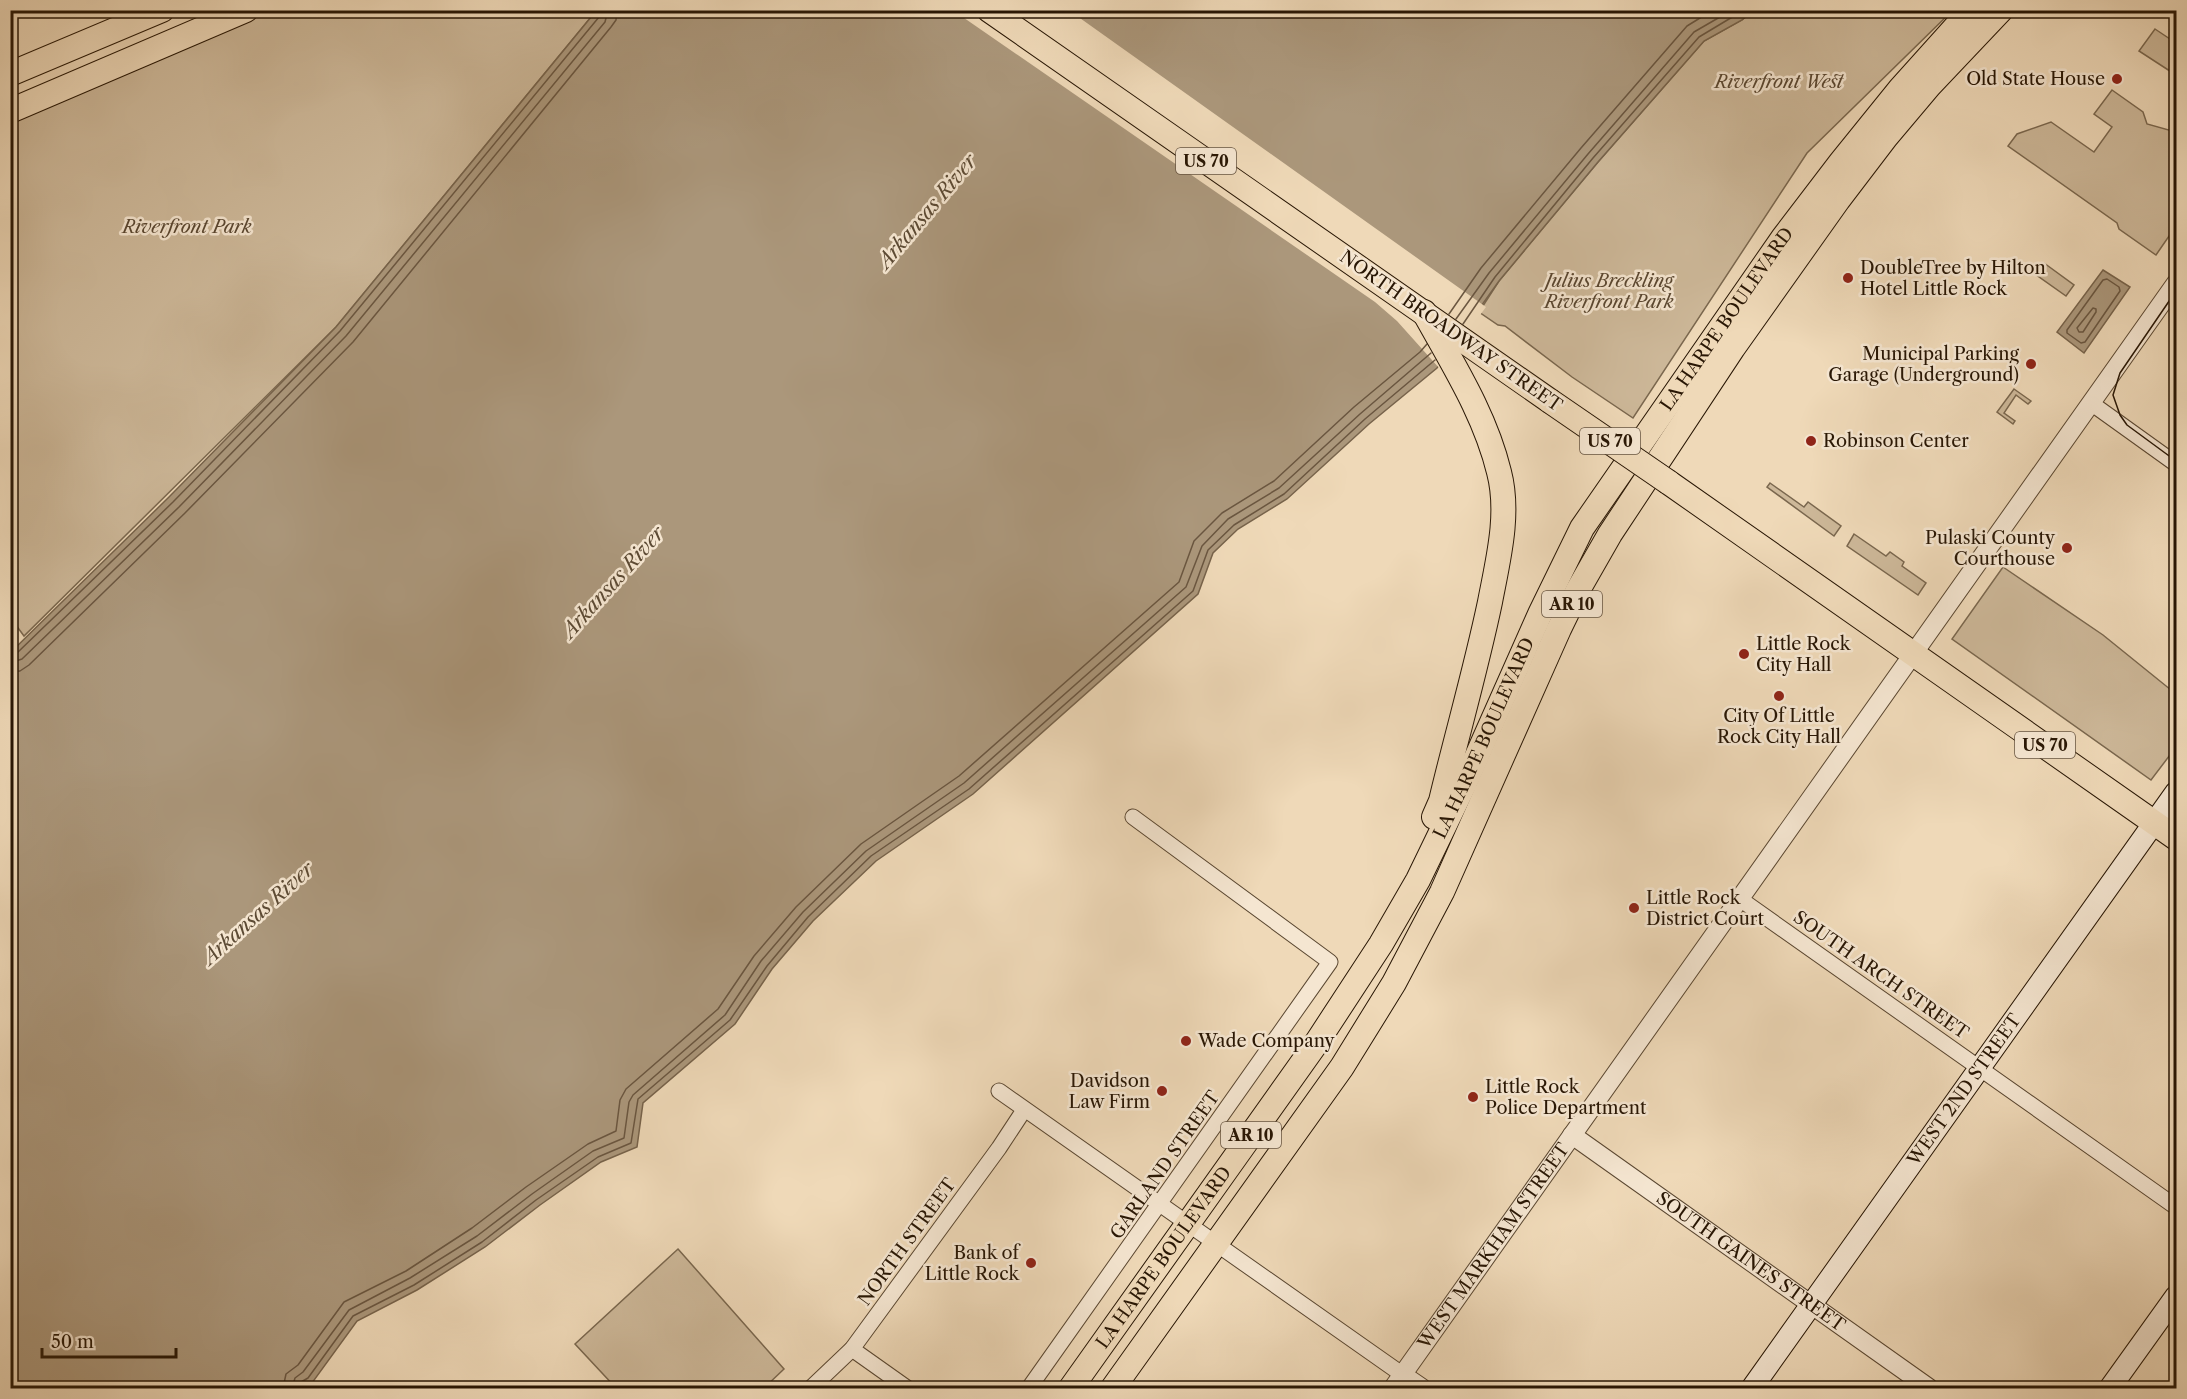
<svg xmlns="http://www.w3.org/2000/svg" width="2187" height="1399" viewBox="0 0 2187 1399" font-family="'Libre Caslon Text',serif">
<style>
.green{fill:#cdb899;stroke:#7a674e;stroke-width:1.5}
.water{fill:#ab977b;stroke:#77634b;stroke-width:1.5}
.pier{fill:#efd9b8}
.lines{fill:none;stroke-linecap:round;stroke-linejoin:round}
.shore{stroke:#6a5640;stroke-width:1.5}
.minor-casing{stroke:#5a4731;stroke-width:17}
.tertiary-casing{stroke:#5a4731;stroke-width:20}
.secondary-casing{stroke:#281604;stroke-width:23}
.primary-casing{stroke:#281604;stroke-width:26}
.minor{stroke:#f5e6d1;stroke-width:15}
.tertiary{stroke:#f5e6d1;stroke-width:18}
.secondary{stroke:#f5e6d1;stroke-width:21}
.primary{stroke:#efd9b8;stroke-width:24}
.tram{stroke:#281604;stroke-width:1.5}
.primary-bridge-casing{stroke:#281604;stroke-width:26;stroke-linecap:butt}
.primary-bridge{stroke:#efd9b8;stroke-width:24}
.poi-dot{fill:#8f2418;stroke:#f5e6d1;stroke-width:2}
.labels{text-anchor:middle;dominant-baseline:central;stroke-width:5;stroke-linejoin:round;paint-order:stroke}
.shield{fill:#f5e6d1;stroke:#665442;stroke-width:1.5}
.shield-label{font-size:16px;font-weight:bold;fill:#281604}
.poi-label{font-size:18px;fill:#281604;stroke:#f5e6d1;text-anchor:start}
.park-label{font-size:18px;font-style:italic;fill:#5a4731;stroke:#f5e6d1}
.street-label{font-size:18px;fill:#281604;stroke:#f5e6d1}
.water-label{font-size:20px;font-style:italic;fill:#5c4a34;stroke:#f5e6d1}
</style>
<rect width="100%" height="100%" fill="#efd9b8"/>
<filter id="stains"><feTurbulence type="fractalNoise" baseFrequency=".00333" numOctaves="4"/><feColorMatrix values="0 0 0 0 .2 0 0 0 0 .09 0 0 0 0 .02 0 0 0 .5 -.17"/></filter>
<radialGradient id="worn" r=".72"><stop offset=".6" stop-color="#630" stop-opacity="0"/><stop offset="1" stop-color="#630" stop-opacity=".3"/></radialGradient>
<!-- green -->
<g class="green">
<polygon points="243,11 596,11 336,327 24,636 10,617 10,111"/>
<polygon points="1753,11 1952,11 1807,153 1633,418 1572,377 1505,326 1498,325 1479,312 1499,281 1598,162 1704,41 1742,20"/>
<polygon points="2155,29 2173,41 2176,36 2176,75 2139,51"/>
<polygon points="2112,90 2143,112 2147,124 2176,132 2176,226 2156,255 2119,229 2117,223 2008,146 2017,134 2051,122 2094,152 2112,127 2094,114"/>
<polygon points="2044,263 2074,285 2066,296 2035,274"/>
<polygon points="2014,389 2031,401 2028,404 2016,395 2004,413 2015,421 2013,424 1997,412"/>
<polygon points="1770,483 1804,507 1808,502 1841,526 1834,536 1767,487"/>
<polygon points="1854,534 1886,556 1890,552 1904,562 1902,566 1926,583 1918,595 1847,546"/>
<polygon points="2003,567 2103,635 2176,694 2176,747 2151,780 1952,639"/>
<polygon points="678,1249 784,1369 764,1388 616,1388 575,1344"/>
</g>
<!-- water -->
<g class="water">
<polygon points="596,11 1753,11 1742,20 1704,41 1598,162 1499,281 1437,368 1369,424 1287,499 1238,529 1213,553 1198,594 973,794 876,861 813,921 772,969 735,1024 643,1103 637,1147 601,1162 540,1205 485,1247 417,1290 357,1321 312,1383 299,1388 11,1388 11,652 169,497 336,327"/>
<polygon points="2103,270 2130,287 2084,353 2057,332"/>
</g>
<!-- pier -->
<polygon class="pier" points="954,11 1070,11 1486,307 1440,369 1397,321 1375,302"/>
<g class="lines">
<!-- shore -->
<g class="shore">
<polygon points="2107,279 2119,287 2120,291 2085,342 2081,343 2067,333 2067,330 2103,280"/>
<polygon points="2093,308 2096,309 2096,312 2083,332 2079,332 2077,328"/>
<polyline points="1449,314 1481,268 1581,148 1687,26 1713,10"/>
<polyline points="1456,319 1489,273 1588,154 1694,32 1732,10"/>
<polyline points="1463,324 1495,277 1593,158 1699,37 1744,10"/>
<polyline points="10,655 17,653 173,502 340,331 599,17 600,10"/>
<polyline points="10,663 22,659 179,507 346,336 605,22 608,10"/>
<polyline points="10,672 20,671 29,665 185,513 353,342 611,27 616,20 617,10"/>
<polyline points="283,1388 286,1374 298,1365 344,1302 406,1271 472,1228 526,1187 588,1144 616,1131 620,1100 626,1089 718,1009 754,956 796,907 861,844 959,776 1179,582 1194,541 1222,513 1274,481 1354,407 1420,352 1427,344"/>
<polyline points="292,1388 295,1378 303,1372 349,1310 410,1278 477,1236 532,1194 593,1151 624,1138 629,1102 633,1095 725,1015 761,961 803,912 866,851 964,783 1186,587 1202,546 1228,519 1279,488 1360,414 1431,353"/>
<polyline points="299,1388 301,1382 308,1378 353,1316 414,1285 482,1242 536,1200 598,1157 631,1143 638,1099 730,1020 767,966 808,917 871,856 969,789 1193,591 1208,550 1234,525 1284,494 1365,419 1435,360"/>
</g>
<!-- minor casing -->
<g class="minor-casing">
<g id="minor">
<polyline points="2091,403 2176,464"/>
<polyline points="1740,899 2176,1207"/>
<polyline points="999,1091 1403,1375"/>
<polyline points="852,1349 907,1388"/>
<polyline points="811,1388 852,1349 999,1148 1024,1110"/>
<polyline points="1029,1388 1330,962 1133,817"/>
</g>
</g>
<!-- tertiary casing -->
<g class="tertiary-casing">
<g id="tertiary">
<path id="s1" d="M1572 1135 1929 1388"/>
<polyline points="1403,1375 1422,1388"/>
<path id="s2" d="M1393 1388 2176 283"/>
</g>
</g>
<!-- secondary casing -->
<g class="secondary-casing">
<g id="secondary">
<path id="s3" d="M1752 1388 2176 792"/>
<polyline points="2110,1388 2176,1296"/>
</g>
</g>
<!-- primary casing -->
<g class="primary-casing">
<g id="primary">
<polyline points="989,10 1550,401"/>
<polyline points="10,74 162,10"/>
<polyline points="10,111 246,10"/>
<path d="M1424 312C1452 363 1485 414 1499 472 1510 514 1498 560 1490 602 1476 669 1457 734 1441 801L1434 817"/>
<polyline points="1668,482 2176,838"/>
<path id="s4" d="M1071 1388 1315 1045 1381 944 1418 880 1465 783 1540 614 1582 528 1783 238 1841 162 1900 89 1971 10"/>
<polyline points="1113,1388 1342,1067 1394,983 1442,892 1559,629 1578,590 1610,534 1733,348 1838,200 1886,137 1929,86 2001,10"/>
</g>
</g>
<!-- minor -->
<use href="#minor" class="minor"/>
<!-- tertiary -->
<use href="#tertiary" class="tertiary"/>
<!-- secondary -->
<use href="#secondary" class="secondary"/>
<!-- primary -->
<use href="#primary" class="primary"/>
<!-- tram -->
<polyline class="tram" points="2176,291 2120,373 2113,395 2120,415 2127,425 2176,461"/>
<!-- primary-bridge casing -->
<g class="primary-bridge-casing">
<polyline id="primary-bridge" points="1550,401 1668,482"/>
</g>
<!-- primary-bridge -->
<use href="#primary-bridge" class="primary-bridge"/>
</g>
<!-- markers -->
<g class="poi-dot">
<circle cx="2117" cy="79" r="6"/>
<circle cx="1848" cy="278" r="6"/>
<circle cx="2031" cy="364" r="6"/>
<circle cx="1811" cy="441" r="6"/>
<circle cx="2067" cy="548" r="6"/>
<circle cx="1744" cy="654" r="6"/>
<circle cx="1779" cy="696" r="6"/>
<circle cx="1634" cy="908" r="6"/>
<circle cx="1186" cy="1041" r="6"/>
<circle cx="1162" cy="1091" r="6"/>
<circle cx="1473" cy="1097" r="6"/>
<circle cx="1031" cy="1263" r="6"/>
</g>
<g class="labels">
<!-- shield labels -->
<g class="shield">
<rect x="1176" y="148" width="60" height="26" rx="4.5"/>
<rect x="1580" y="428" width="60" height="26" rx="4.5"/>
<rect x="1542" y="591" width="60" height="26" rx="4.5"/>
<rect x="2015" y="732" width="60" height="26" rx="4.5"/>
<rect x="1221" y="1122" width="60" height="26" rx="4.5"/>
</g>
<g class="shield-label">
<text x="1206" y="161">US 70</text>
<text x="1610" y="441">US 70</text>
<text x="1572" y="604">AR 10</text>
<text x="2045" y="745">US 70</text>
<text x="1251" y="1135">AR 10</text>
</g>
<!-- poi labels -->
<g class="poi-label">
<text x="2105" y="79" text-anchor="end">Old State House</text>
<text x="1860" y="268">DoubleTree by Hilton<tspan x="1860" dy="21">Hotel Little Rock</tspan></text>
<text x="2019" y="354" text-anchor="end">Municipal Parking<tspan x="2019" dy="21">Garage (Underground)</tspan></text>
<text x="1823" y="441">Robinson Center</text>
<text x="2055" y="538" text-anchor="end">Pulaski County<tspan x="2055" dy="21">Courthouse</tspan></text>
<text x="1756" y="644">Little Rock<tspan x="1756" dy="21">City Hall</tspan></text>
<text x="1779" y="716" text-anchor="middle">City Of Little<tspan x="1779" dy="21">Rock City Hall</tspan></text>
<text x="1646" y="898">Little Rock<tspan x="1646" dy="21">District Court</tspan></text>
<text x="1198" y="1041">Wade Company</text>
<text x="1150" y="1081" text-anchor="end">Davidson<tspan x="1150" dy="21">Law Firm</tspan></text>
<text x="1485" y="1087">Little Rock<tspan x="1485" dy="21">Police Department</tspan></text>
<text x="1019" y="1253" text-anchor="end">Bank of<tspan x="1019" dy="21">Little Rock</tspan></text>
</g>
<!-- park labels -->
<g class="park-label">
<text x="1779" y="82">Riverfront West</text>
<text x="187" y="227">Riverfront Park</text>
<text x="1609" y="281">Julius Breckling<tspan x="1609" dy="21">Riverfront Park</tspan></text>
</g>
<!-- street labels -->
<g class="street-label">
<text stroke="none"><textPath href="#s4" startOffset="1258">LA HARPE BOULEVARD</textPath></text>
<text transform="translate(1451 331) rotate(35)">NORTH BROADWAY STREET</text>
<text stroke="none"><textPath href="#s4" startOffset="772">LA HARPE BOULEVARD</textPath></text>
<text transform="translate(1881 975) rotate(35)">SOUTH ARCH STREET</text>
<text stroke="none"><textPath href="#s3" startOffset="366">WEST 2ND STREET</textPath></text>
<text transform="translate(1165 1165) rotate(-55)">GARLAND STREET</text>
<text transform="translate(907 1242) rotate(-54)">NORTH STREET</text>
<text stroke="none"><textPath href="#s2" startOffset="174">WEST MARKHAM STREET</textPath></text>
<text stroke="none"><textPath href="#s4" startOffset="160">LA HARPE BOULEVARD</textPath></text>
<text stroke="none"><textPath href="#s1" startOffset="219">SOUTH GAINES STREET</textPath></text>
</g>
<!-- water labels -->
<g class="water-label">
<text transform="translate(927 211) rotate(-50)">Arkansas River</text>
<text transform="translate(613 582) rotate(-48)">Arkansas River</text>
<text transform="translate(258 913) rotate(-42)">Arkansas River</text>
</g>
</g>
<!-- margin -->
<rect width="2187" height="1399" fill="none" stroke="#efd9b8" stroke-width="36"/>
<rect x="12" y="12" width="2163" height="1375" fill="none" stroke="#281604" stroke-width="3"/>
<rect x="18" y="18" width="2151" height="1363" fill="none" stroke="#281604" stroke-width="1.5"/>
<!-- scale -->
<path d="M42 1348v9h134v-9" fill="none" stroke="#281604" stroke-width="3"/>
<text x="51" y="1348" font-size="18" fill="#281604" stroke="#f5e6d1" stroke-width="4.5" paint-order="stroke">50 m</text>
<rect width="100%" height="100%" filter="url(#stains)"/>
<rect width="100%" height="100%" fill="url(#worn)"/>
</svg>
